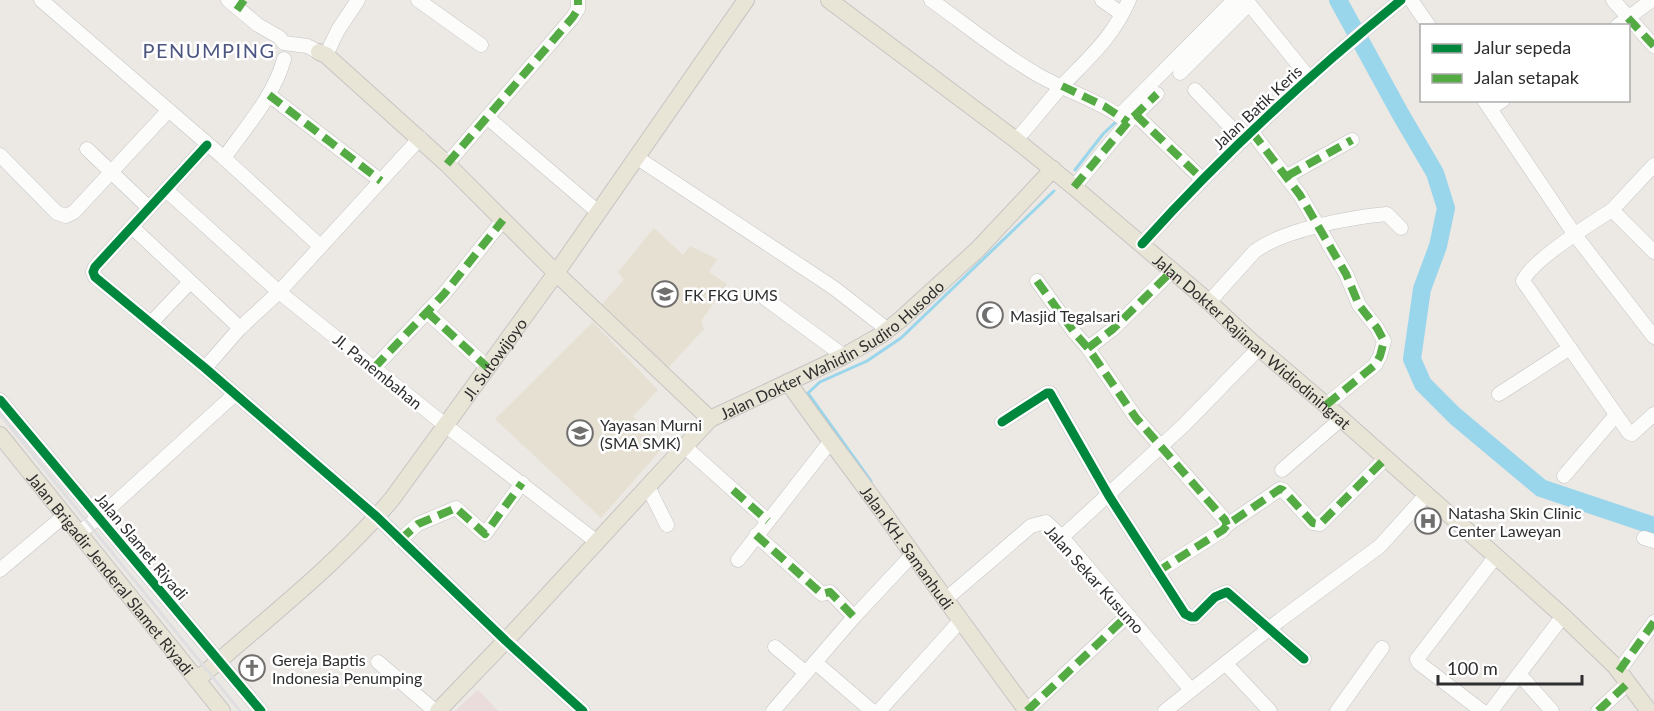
<svg xmlns="http://www.w3.org/2000/svg" width="1654" height="711" viewBox="0 0 1654 711" font-family="Lato,sans-serif">
<style>
.education{fill:#e6e0d3}
.medical{fill:#e9dcdb}
.lines{fill:none;stroke-linecap:round;stroke-linejoin:round}
.stream{stroke:#99d6ec;stroke-width:3}
.river{stroke:#99d6ec;stroke-width:18}
.minor-casing{stroke:#c5c4c5;stroke-width:15}
.major-casing{stroke:#c6c5c4;stroke-width:18}
.minor{stroke:#fcfcfb;stroke-width:14}
.major{stroke:#e8e4d6;stroke-width:16}
.rail{stroke:#dfdfe1;stroke-width:3}
.quiet{stroke:#54ab44;stroke-width:8;stroke-dasharray:15 8;stroke-linecap:butt}
.cycleway-casing{stroke:#fff;stroke-width:13}
.cycleway{stroke:#00873e;stroke-width:9}
.labels{text-anchor:middle;dominant-baseline:central;stroke-width:5;stroke-linejoin:round;paint-order:stroke}
.street-label{font-size:16px;fill:#2e2e2e;stroke:#fff}
.poi-label{font-size:16px;fill:#2e2e2e;stroke:#fff;text-anchor:start}
.quarter-label{font-size:20px;letter-spacing:1.5px;fill:#4d5680;stroke:#fff}
</style>
<rect width="100%" height="100%" fill="#ece8e4"/>
<!-- education -->
<g class="education">
<polygon points="654,228 683,255 690,246 717,259 709,272 727,284 701,321 704,329 666,370 602,304 624,280 618,272"/>
<polygon points="593,322 658,390 633,416 663,447 601,518 495,419"/>
</g>
<!-- medical -->
<polygon class="medical" points="478,690 498,711 455,711"/>
<g class="lines">
<!-- stream -->
<g class="stream">
<polyline points="1075,170 1103,134 1119,119"/>
<polyline points="871,481 808,393 820,382 867,361 901,338 1054,191"/>
</g>
<!-- river -->
<polyline class="river" points="1338,0 1401,115 1435,173 1446,208 1438,246 1422,289 1412,359 1423,384 1455,416 1541,488 1654,526"/>
<!-- minor casing -->
<g class="minor-casing">
<g id="minor">
<polyline points="41,0 224,158 320,246"/>
<polyline points="228,0 258,25 279,37 284,43 307,46 319,52"/>
<polyline points="418,0 481,45"/>
<path d="M931 0C966 25 1000 53 1038 75 1068 92 1101 101 1128 122"/>
<polyline points="1102,0 1122,14"/>
<polyline points="1246,0 1310,79"/>
<polyline points="1411,0 1429,26"/>
<polyline points="1613,0 1654,46"/>
<polyline points="1617,26 1652,0"/>
<polyline points="326,55 338,30 358,0"/>
<polyline points="1180,73 1249,4"/>
<polyline points="1195,90 1243,140"/>
<polyline points="269,95 381,181"/>
<polyline points="1484,100 1575,235 1654,337"/>
<polyline points="1490,109 1503,100"/>
<polyline points="1120,115 1234,0"/>
<polyline points="1136,115 1202,179"/>
<polyline points="488,118 598,212"/>
<polyline points="1252,132 1300,195 1346,274 1359,305 1377,328 1384,341 1380,356 1375,365 1326,405"/>
<path d="M1016 140C1032 122 1046 104 1061 87 1089 57 1112 39 1129 0"/>
<polyline points="207,145 95,267 93,272 95,277 205,368 377,517 506,641 583,711"/>
<polyline points="87,149 149,208"/>
<polyline points="0,155 57,213 66,216 74,212 168,111"/>
<polyline points="636,157 834,288 888,330"/>
<path d="M224 158C246 127 274 96 284 59"/>
<polyline points="447,164 573,17 578,9 578,0"/>
<polyline points="1654,165 1612,210 1654,252"/>
<polyline points="1287,176 1352,140"/>
<polyline points="1074,187 1128,122 1157,94"/>
<polyline points="166,190 279,292 445,425 597,542"/>
<path d="M1612 210C1593 222 1530 262 1523 281L1629 433 1632 434 1654 414"/>
<polyline points="132,227 240,328"/>
<path d="M1142 244C1221 156 1309 75 1401 0"/>
<polyline points="1037,281 1074,332 1088,348 1136,418 1225,520 1227,525"/>
<polyline points="766,299 844,356"/>
<path d="M1209 302 1254 252C1281 230 1352 217 1387 214L1401 228"/>
<polyline points="427,312 487,367"/>
<polyline points="151,323 190,282"/>
<polyline points="1088,348 1113,329 1173,270"/>
<polyline points="205,368 240,328 279,292 420,138"/>
<polyline points="374,368 444,294 503,220"/>
<polyline points="1499,394 1570,348"/>
<polyline points="0,400 261,711"/>
<polyline points="1002,422 1047,393 1050,393 1109,496 1185,614 1191,617 1195,617 1215,597 1227,592 1304,659"/>
<polyline points="684,446 768,521"/>
<polyline points="1282,470 1341,419"/>
<polyline points="1564,476 1616,415"/>
<polyline points="648,487 667,525"/>
<polyline points="79,533 103,514 235,394"/>
<polyline points="756,535 822,594 830,592 854,617"/>
<polyline points="1062,537 1184,425 1259,348"/>
<polyline points="1644,538 1654,541"/>
<polyline points="400,540 418,524 456,508 485,534 522,483"/>
<polyline points="738,560 830,442"/>
<polyline points="0,570 64,516"/>
<polyline points="1157,572 1223,530 1227,525 1280,489 1283,490 1313,523 1320,524 1386,458"/>
<polyline points="946,599 1031,526 1046,522 1062,537 1191,690"/>
<polyline points="775,647 806,673"/>
<polyline points="378,662 435,711"/>
<polyline points="815,662 872,711"/>
<polyline points="1226,664 1270,711"/>
<polyline points="1619,671 1654,622"/>
<polyline points="1519,674 1552,711"/>
<polyline points="773,711 854,617 912,555"/>
<polyline points="879,711 960,621"/>
<polyline points="1026,711 1128,615"/>
<polyline points="1165,711 1280,620 1380,546 1426,495"/>
<polyline points="1337,711 1382,648"/>
<polyline points="1482,711 1419,663 1417,659 1496,556"/>
<polyline points="1491,711 1563,616"/>
<polyline points="1598,711 1628,683"/>
</g>
</g>
<!-- major casing -->
<g class="major-casing">
<g id="major">
<path id="s1" d="M829 0 1016 140 1074 187 1209 302 1252 342 1326 405 1563 616 1615 666 1649 711"/>
<polyline points="319,52 326,55 447,164 556,273 710,419"/>
<path id="s2" d="M788 382C820 428 855 473 888 519 933 583 980 647 1027 711"/>
<path id="s3" d="M0 435 222 711"/>
<path id="s4" d="M197 680C262 622 335 567 392 499L556 273 746 0"/>
<path id="s5" d="M438 711 512 634 710 419 844 356 881 335 900 320 978 249 1053 169"/>
</g>
</g>
<!-- minor -->
<use href="#minor" class="minor"/>
<!-- major -->
<use href="#major" class="major"/>
<!-- rail -->
<polyline class="rail" points="0,414 240,711"/>
<!-- quiet -->
<g class="quiet">
<polyline points="237,10 244,0"/>
<polyline points="1628,18 1654,46"/>
<polyline points="1062,86 1104,106 1128,122"/>
<polyline points="269,95 381,181"/>
<polyline points="1136,115 1202,179"/>
<polyline points="1252,132 1300,195 1346,274 1359,305 1377,328 1384,341 1380,356 1375,365 1326,405"/>
<polyline points="447,164 573,17 578,9 578,0"/>
<polyline points="1287,176 1352,140"/>
<polyline points="1074,187 1128,122 1157,94"/>
<polyline points="1037,281 1074,332 1088,348 1136,418 1225,520 1227,525"/>
<polyline points="427,312 487,367"/>
<polyline points="1088,348 1113,329 1173,270"/>
<polyline points="374,368 444,294 503,220"/>
<polyline points="733,490 768,521"/>
<polyline points="756,535 822,594 830,592 854,617"/>
<polyline points="400,540 418,524 456,508 485,534 522,483"/>
<polyline points="1157,572 1223,530 1227,525 1280,489 1283,490 1313,523 1320,524 1386,458"/>
<polyline points="1619,671 1654,622"/>
<polyline points="1027,711 1128,615"/>
<polyline points="1598,711 1628,683"/>
</g>
<!-- cycleway casing -->
<g class="cycleway-casing">
<g id="cycleway">
<polyline points="207,145 95,267 93,272 95,277 205,368 377,517 506,641 583,711"/>
<path d="M1142 244C1221 156 1309 75 1401 0"/>
<polyline points="0,400 261,711"/>
<polyline points="1002,422 1047,393 1050,393 1109,496 1185,614 1191,617 1195,617 1215,597 1227,592 1304,659"/>
</g>
</g>
<!-- cycleway -->
<use href="#cycleway" class="cycleway"/>
</g>
<!-- icons -->
<defs>
<g id="university-ring" transform="scale(1.35)"><circle r="9.5" fill="#fff" stroke="#706f6e" stroke-width="1.5"/><path d="M0-5L7-2L0 1L-7-2ZM-4 1L0 2.5L4 1V4Q0 6-4 4Z" fill="#706f6e"/></g>
<g id="mosque-ring" transform="scale(1.35)"><circle r="9.5" fill="#fff" stroke="#706f6e" stroke-width="1.5"/><path d="M3.5-4.9A6 6 0 1 0 3.5 4.9A5 5 0 1 1 3.5-4.9Z" fill="#706f6e"/></g>
<g id="school-ring" transform="scale(1.35)"><circle r="9.5" fill="#fff" stroke="#706f6e" stroke-width="1.5"/><path d="M0-5L7-2L0 1L-7-2ZM-4 1L0 2.5L4 1V4Q0 6-4 4Z" fill="#706f6e"/></g>
<g id="hospital-ring" transform="scale(1.35)"><circle r="9.5" fill="#fff" stroke="#706f6e" stroke-width="1.5"/><path d="M-5-5h3v3.5h4V-5h3V5h-3V1.5h-4V5h-3Z" fill="#706f6e"/></g>
<g id="church-ring" transform="scale(1.35)"><circle r="9.5" fill="#fff" stroke="#706f6e" stroke-width="1.5"/><path d="M-1.2-6h2.4v3.5h3.3v2.4h-3.3V6h-2.4V-.1h-3.3v-2.4h3.3Z" fill="#706f6e"/></g>
</defs>
<g fill-rule="evenodd">
<use href="#university-ring" x="665" y="294"/>
<use href="#mosque-ring" x="990" y="315"/>
<use href="#school-ring" x="580" y="433"/>
<use href="#hospital-ring" x="1428" y="521"/>
<use href="#church-ring" x="252" y="668"/>
</g>
<g class="labels">
<!-- street labels -->
<g class="street-label">
<text transform="translate(1257 107) rotate(-43)">Jalan Batik Keris</text>
<text stroke="none"><textPath href="#s1" startOffset="544">Jalan Dokter Rajiman Widiodiningrat</textPath></text>
<text stroke="none"><textPath href="#s5" startOffset="540">Jalan Dokter Wahidin Sudiro Husodo</textPath></text>
<text stroke="none"><textPath href="#s4" startOffset="440">Jl. Sutowijoyo</textPath></text>
<text transform="translate(378 371) rotate(39)">Jl. Panembahan</text>
<text transform="translate(142 546) rotate(50)">Jalan Slamet Riyadi</text>
<text stroke="none"><textPath href="#s2" startOffset="204">Jalan KH. Samanhudi</textPath></text>
<text stroke="none"><textPath href="#s3" startOffset="177">Jalan Brigadir Jenderal Slamet Riyadi</textPath></text>
<text transform="translate(1095 579) rotate(48)">Jalan Sekar Kusumo</text>
</g>
<!-- poi labels -->
<g class="poi-label">
<text x="684" y="294">FK FKG UMS</text>
<text x="1010" y="315">Masjid Tegalsari</text>
<text x="600" y="424">Yayasan Murni<tspan x="600" dy="18">(SMA SMK)</tspan></text>
<text x="1448" y="512">Natasha Skin Clinic<tspan x="1448" dy="18">Center Laweyan</tspan></text>
<text x="272" y="659">Gereja Baptis<tspan x="272" dy="18">Indonesia Penumping</tspan></text>
</g>
<!-- quarter labels -->
<g class="quarter-label">
<text x="209" y="50">PENUMPING</text>
</g>
</g>
<!-- legend -->
<rect x="1420" y="24" width="210" height="78" fill="#ffffff" stroke="#ababab" stroke-width="1.5"/>
<rect x="1432" y="44" width="30" height="9" fill="#00873e" stroke="#ababab" stroke-width="1.5"/>
<text x="1474" y="54" font-size="18" fill="#2e2e2e">Jalur sepeda</text>
<rect x="1432" y="74" width="30" height="9" fill="#54ab44" stroke="#ababab" stroke-width="1.5"/>
<text x="1474" y="84" font-size="18" fill="#2e2e2e">Jalan setapak</text>
<!-- scale -->
<path d="M1438 675v9h144v-9" fill="none" stroke="#2e2e2e" stroke-width="3"/>
<text x="1447" y="675" font-size="18" fill="#2e2e2e" stroke="#ffffff" stroke-width="4.5" paint-order="stroke">100 m</text>
</svg>
